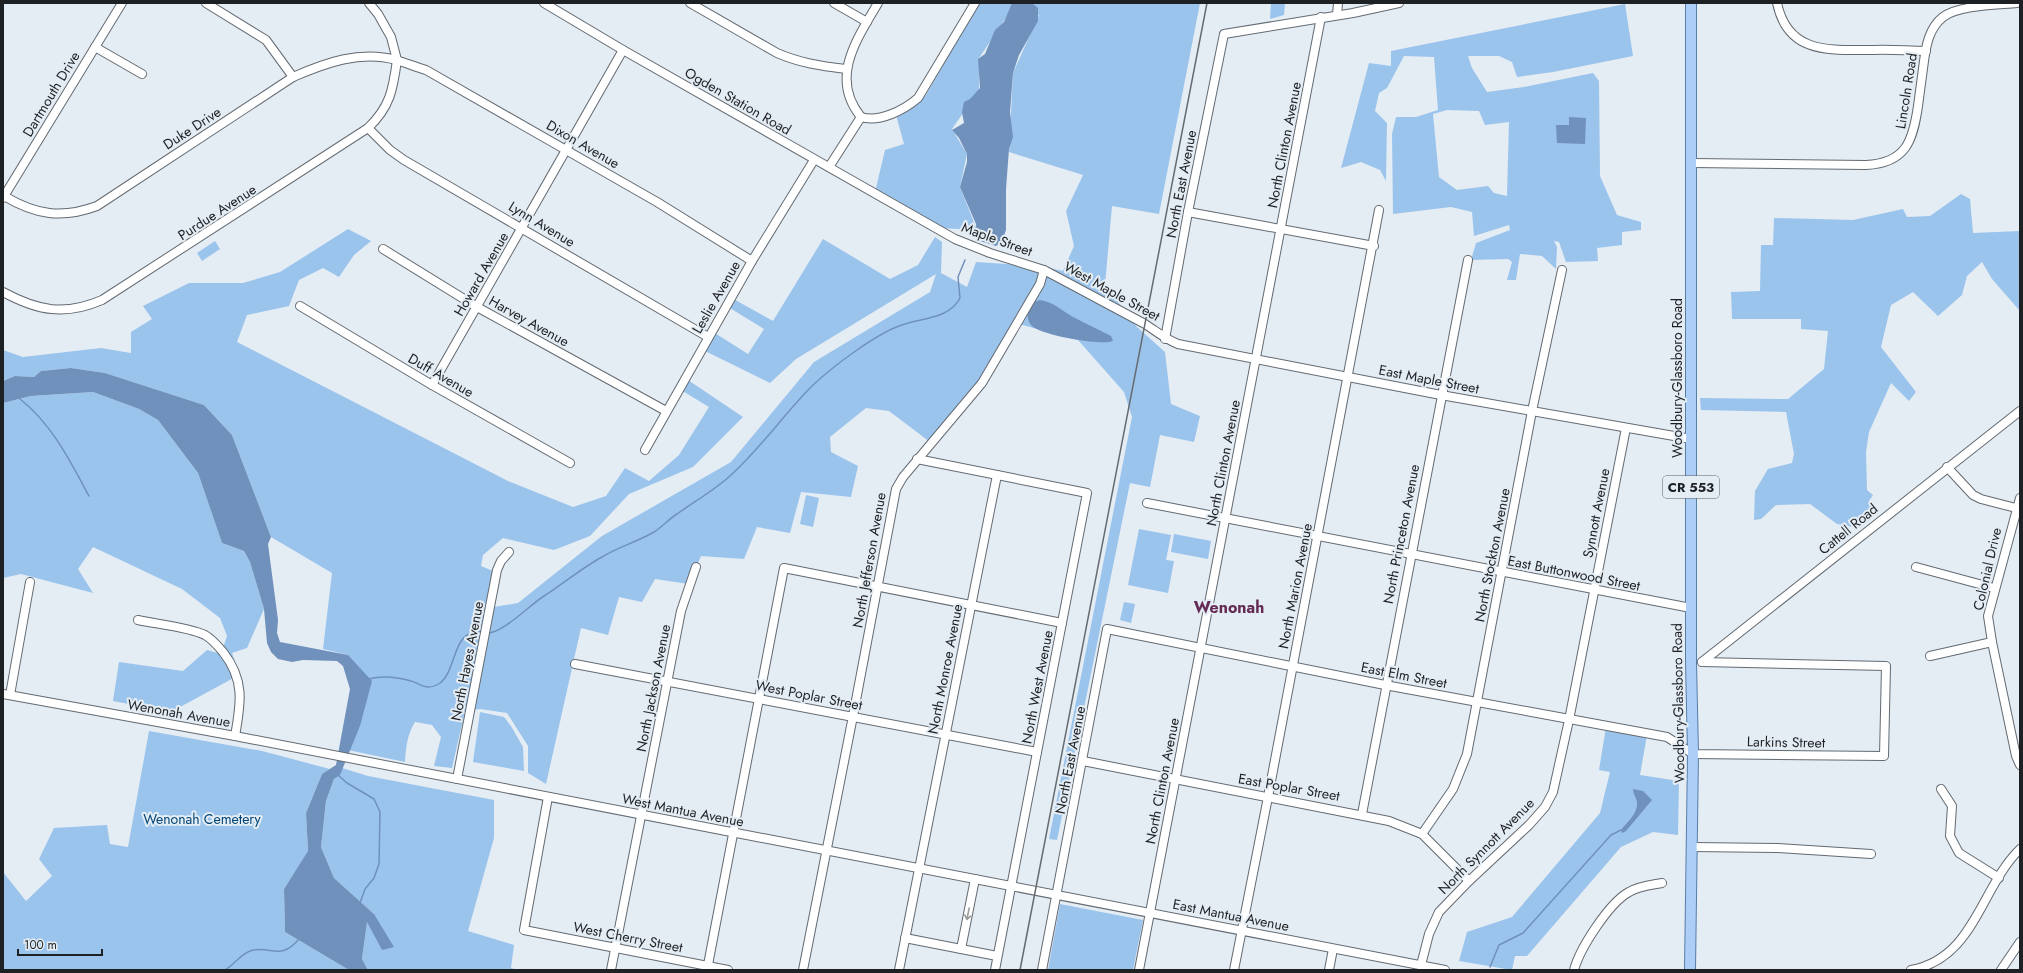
<svg xmlns="http://www.w3.org/2000/svg" width="2023" height="973" viewBox="0 0 2023 973" font-family="Jost,sans-serif">
<style>
.green{fill:#9bc4ed;fill-rule:evenodd}
.water{fill:#7091bc}
.lines{fill:none;stroke-linecap:round;stroke-linejoin:round}
.stream{stroke:#7091bc;stroke-width:1.5}
.minor-casing{stroke:#636a71;stroke-width:10}
.major-casing{stroke:#577da9;stroke-width:12}
.minor{stroke:#fff;stroke-width:8}
.major{stroke:#adcef6;stroke-width:10}
.rail{stroke:#666b6f;stroke-width:1.5}
.oneway{stroke:#9a9b9c}
.labels{text-anchor:middle;dominant-baseline:central;stroke-width:4;stroke-linejoin:round;paint-order:stroke}
.shield{fill:#e4ecf4;stroke:#595e62;stroke-width:1}
.shield-label{font-size:13px;font-weight:bold;fill:#1e2124}
.street-label{font-size:14px;fill:#1e2124;stroke:#e4ecf4}
.park-label{font-size:14px;fill:#004476;stroke:#e4ecf4}
.quarter-label{font-size:16px;font-weight:bold;fill:#642b55;stroke:#e4ecf4}
</style>
<rect width="100%" height="100%" fill="#e4ecf4"/>
<!-- green -->
<g class="green">
<polygon points="979,3 1016,3 979,58 979,90 952,129 967,154 960,187 977,230 940,228 875,192 885,150 904,144 896,115 913,107 926,95"/>
<path d="M1023 3H1200L1159 214 1112 206 1105 285 1137 327 1165 352 1171 404 1200 416 1194 442 1160 435 1150 487 1130 483 1057 840 1049 839 1132 417 1124 392 1078 340 1015 323 977 389 930 442 889 411 866 408 830 437 831 452 858 466 851 497 801 492 790 533 757 527 744 559 701 556 689 584 655 579 642 602 619 597 608 635 581 628 546 784 528 773V746L507 713 480 709 465 711 452 768 434 766 441 737 432 725 415 722C407 735 406 747 405 762L348 750 360 726 348 655 323 649 332 573 271 537 232 435 204 405 105 373 71 368 41 371 34 377 15 376 3 381V350L23 357 101 348 131 353V332L152 319 143 306 189 283H243L280 272 348 229 371 241 354 255 339 277 323 268 299 280 289 306 247 315 237 342 508 481 573 507 606 496 625 468 649 481 679 455 709 407 676 387 682 376 743 417 693 467 629 494 590 536 554 550 503 538 483 555 481 566 493 571 488 608 518 603 602 536 731 462 814 362 930 292 936 274 796 359 770 383 699 348 710 330 748 354 764 329 725 305 730 297 773 321 823 239 890 279 918 265 935 237 942 242 941 273 967 287 976 262 1040 266 1063 271 1074 246 1066 211 1083 175 1009 152 1013 73 1039 15Z"/>
<polygon points="1271,3 1285,3 1284,15 1270,19"/>
<path d="M1625 4 1633 56 1553 72 1517 77 1512 62 1499 56H1468L1472 68 1487 92 1524 87 1593 73 1599 81 1600 176 1617 215 1641 222V230L1622 232V245L1597 248 1598 261 1566 262 1559 242 1554 241 1557 247 1556 269 1542 256 1520 254 1516 280H1507L1512 262 1508 259 1471 260 1476 243 1510 230 1509 225 1474 236 1472 212 1451 207 1393 214 1392 134 1396 117H1416L1438 110 1434 57 1404 56 1387 88 1379 93 1375 111 1387 123 1386 181 1380 170 1361 162 1341 168 1369 63 1391 66V51ZM1447 110 1479 111 1485 125 1509 122 1507 196 1494 193 1488 186 1457 190 1439 177 1433 114Z"/>
<polygon points="1961,194 1970,199 1973,233 2020,231 2020,311 1992,279 1982,262 1967,276 1962,295 1938,316 1913,292 1891,305 1881,347 1916,392 1909,401 1891,383 1869,432 1866,452 1867,490 1873,495 1869,501 1872,518 1859,528 1837,524 1810,504 1776,505 1761,519 1754,520 1755,491 1768,469 1792,463 1794,454 1786,412 1701,410 1700,398 1788,399 1824,369 1828,331 1801,329 1801,319 1732,319 1731,292 1760,291 1761,245 1773,245 1774,218 1853,220 1903,209 1907,217 1930,216"/>
<polygon points="215,241 220,249 202,261 197,253"/>
<polygon points="93,392 139,409 158,420 198,473 222,543 244,551 250,562 264,609 247,648 232,653 239,675 171,712 113,701 119,662 183,671 207,650 221,654 227,636 220,618 182,589 93,547 78,569 93,593 21,574 3,578 3,403 31,396"/>
<polygon points="806,495 819,498 813,527 800,524"/>
<polygon points="1139,529 1171,535 1166,560 1174,561 1168,593 1128,585"/>
<polygon points="1174,534 1211,541 1208,559 1171,552"/>
<polygon points="1124,602 1135,604 1131,623 1120,620"/>
<polygon points="480,712 504,717 511,726 523,747 524,771 473,762"/>
<polygon points="1606,727 1647,735 1640,775 1679,781 1678,835 1653,832 1621,847 1527,956 1515,956 1512,970 1459,961 1467,932 1512,917 1600,813 1610,772 1599,770"/>
<polygon points="149,731 262,751 330,769 322,774 306,813 308,852 284,889 285,932 349,970 3,970 3,872 26,901 52,876 39,859 54,828 107,825 110,844 128,847"/>
<polygon points="342,768 368,776 494,800 494,838 468,931 514,945 511,968 518,970 368,970 362,959 367,921 374,914 334,878 321,847 326,801 334,779 339,775"/>
<polygon points="1060,904 1143,920 1133,970 1048,970"/>
</g>
<!-- water -->
<g class="water">
<polygon points="1012,3 1032,3 1038,8 1038,21 1019,55 1013,73 1010,112 1013,137 1009,149 1006,189 1006,230 1002,241 996,246 977,240 976,224 960,187 967,162 967,154 959,138 952,130 964,123 962,112 964,102 970,99 980,88 978,59 985,54 995,30 1004,22"/>
<polygon points="1569,117 1586,118 1585,144 1557,143 1556,125 1569,125"/>
<path d="M1040 300C1055 302 1064 313 1077 319 1088 325 1100 330 1111 336L1113 341C1101 346 1041 335 1032 326 1028 322 1027 317 1028 311 1029 304 1033 302 1040 300Z"/>
<polygon points="71,368 105,373 204,405 232,435 271,537 268,544 278,620 277,633 280,642 348,655 372,681 360,726 340,775 334,779 326,801 321,847 334,878 374,914 394,947 382,950 367,922 362,959 368,970 349,970 285,932 284,889 308,851 306,813 322,774 336,765 350,689 343,666 337,661 303,660 292,662 278,659 271,652 267,643 264,609 250,562 244,551 222,543 198,473 158,420 139,409 93,392 31,396 3,403 3,381 15,376 34,377 41,371"/>
<path d="M1633 789 1643 791 1652 800 1626 831 1622 833 1621 830C1627 822 1638 814 1637 802 1636 797 1633 794 1633 789Z"/>
</g>
<g class="lines">
<!-- stream -->
<g class="stream">
<path d="M20 399C52 424 70 461 89 496"/>
<path d="M487 633C502 634 531 604 544 596 564 583 582 568 602 557 618 547 637 542 654 532 662 527 669 519 677 514 695 501 715 490 731 475 761 448 784 414 812 386 832 367 879 331 905 324 924 318 950 318 960 298L958 277 965 260"/>
<path d="M368 679C381 676 397 677 411 681 416 682 422 687 428 687 432 687 437 685 440 683 458 669 451 629 482 632"/>
<polyline points="338,775 347,783 374,799 380,812 379,864 374,878 365,889 360,903"/>
<polyline points="1490,967 1499,945 1523,933 1611,835 1621,830"/>
<path d="M225 970C235 964 242 952 253 950 273 947 281 960 299 939"/>
</g>
<!-- minor casing -->
<g class="minor-casing">
<g id="minor">
<polyline points="206,3 266,40 293,77"/>
<polyline points="369,3 378,14 391,37 397,60"/>
<path d="M544 3 623 50 955 239 990 253 1044 270 1145 324C1156 331 1165 339 1178 344L1441 395 1691 439"/>
<path d="M690 3 777 53C800 63 821 66 846 69"/>
<polyline points="834,3 867,22"/>
<path d="M1777 3C1788 55 1831 50 1873 50 1891 49 1908 51 1926 51"/>
<polyline points="1337,15 1338,3"/>
<polyline points="95,47 142,74"/>
<path d="M861 117C879 123 904 110 918 98L975 3"/>
<path d="M861 117C829 78 857 39 878 3"/>
<polyline points="368,128 390,150 404,160 708,337"/>
<path d="M1691 163 1866 165C1906 163 1913 141 1918 106 1920 91 1922 76 1924 61 1926 46 1929 28 1943 17 1959 5 1997 5 2017 3"/>
<polyline points="829,167 861,117"/>
<path d="M4 196C36 215 62 219 97 206L293 77C325 63 360 50 396 60 406 63 416 67 426 70L657 202 752 261"/>
<polyline points="3,198 122,3"/>
<polyline points="1188,212 1374,246"/>
<polyline points="383,249 477,307 666,411"/>
<path d="M3 292C38 311 65 316 102 300L368 128C390 107 393 90 397 60"/>
<polyline points="300,306 432,385 570,463"/>
<polyline points="1165,339 1188,212 1224,34 1353,13 1399,3"/>
<polyline points="432,385 623,50"/>
<polyline points="645,450 752,261 814,160"/>
<polyline points="917,459 1087,493 995,970"/>
<polyline points="1947,467 1973,495 1981,499 2016,508"/>
<polyline points="2020,498 1988,616 1992,642 2016,756 2020,765"/>
<polyline points="1147,503 1691,608"/>
<polyline points="1916,567 1994,588"/>
<path d="M138 620C156 624 189 627 205 635 212 639 218 646 223 652 245 680 241 703 235 736"/>
<polyline points="1930,656 1992,642"/>
<polyline points="1702,662 2020,411"/>
<polyline points="575,664 1037,752"/>
<polyline points="3,694 235,736 1445,970"/>
<polyline points="10,695 30,582"/>
<polyline points="1083,761 1389,821 1422,834 1469,881"/>
<polyline points="457,779 497,570 501,561 509,552"/>
<polyline points="1941,789 1952,806 1950,836 1959,853 1999,878"/>
<polyline points="548,797 524,930 728,970"/>
<polyline points="1362,814 1468,260"/>
<polyline points="1422,834 1453,789 1467,754 1532,411 1562,270"/>
<polyline points="1692,847 1777,848 1871,854"/>
<polyline points="905,938 997,956"/>
<polyline points="961,949 975,879"/>
<polyline points="1421,965 1429,934 1439,912 1469,881 1529,825 1545,807 1553,792 1569,720 1626,428"/>
<polyline points="611,970 681,611 696,567"/>
<polyline points="707,970 784,568 1062,623"/>
<polyline points="803,970 853,716 896,489 903,477 982,383 1040,284 1044,270"/>
<polyline points="899,970 997,475"/>
<polyline points="1042,970 1107,629 1385,685 1667,737 1693,754 1884,756 1886,666 1702,662"/>
<polyline points="1139,970 1321,17"/>
<polyline points="1234,970 1268,797 1379,210"/>
<polyline points="1329,970 1333,949"/>
<path d="M1574 970C1580 948 1609 903 1629 892 1639 886 1651 885 1662 883"/>
<path d="M1911 970C1975 958 1980 888 2020 849"/>
<polyline points="2001,970 2020,942"/>
</g>
</g>
<!-- major casing -->
<g class="major-casing">
<polyline id="major" points="1690,970 1693,754 1691,662 1691,3"/>
</g>
<!-- minor -->
<use href="#minor" class="minor"/>
<!-- major -->
<use href="#major" class="major"/>
<!-- rail -->
<polyline class="rail" points="1020,970 1207,3"/>
</g>
<!-- one-way arrows -->
<defs><path id="oneway-shaft" d="M-6 0H5M1.5-3L5.5 0L1.5 3" fill="none" stroke-width="1.6" stroke-linecap="round" stroke-linejoin="round"/></defs>
<use class="oneway" href="#oneway-shaft" transform="translate(968 914) rotate(101)"/>
<g class="labels">
<!-- shield labels -->
<rect class="shield" x="1663" y="476" width="56" height="22" rx="3"/>
<g class="shield-label">
<text x="1691" y="487">CR 553</text>
</g>
<!-- street labels -->
<g class="street-label">
<text transform="translate(1906 91) rotate(-81)">Lincoln Road</text>
<text transform="translate(51 94) rotate(-59)">Dartmouth Drive</text>
<text transform="translate(738 101) rotate(30)">Ogden Station Road</text>
<text transform="translate(192 128) rotate(-33)">Duke Drive</text>
<text transform="translate(583 144) rotate(30)">Dixon Avenue</text>
<text transform="translate(1284 145) rotate(-79)">North Clinton Avenue</text>
<text transform="translate(1181 184) rotate(-79)">North East Avenue</text>
<text transform="translate(217 212) rotate(-33)">Purdue Avenue</text>
<text transform="translate(542 224) rotate(31)">Lynn Avenue</text>
<text transform="translate(997 239) rotate(20)">Maple Street</text>
<text transform="translate(481 274) rotate(-60)">Howard Avenue</text>
<text transform="translate(1112 291) rotate(29)">West Maple Street</text>
<text transform="translate(716 297) rotate(-60)">Leslie Avenue</text>
<text transform="translate(529 321) rotate(29)">Harvey Avenue</text>
<text transform="translate(441 375) rotate(30)">Duff Avenue</text>
<text transform="translate(1677 378) rotate(-90)">Woodbury-Glassboro Road</text>
<text transform="translate(1429 379) rotate(11)">East Maple Street</text>
<text transform="translate(1223 463) rotate(-79)">North Clinton Avenue</text>
<text transform="translate(1596 513) rotate(-79)">Synnott Avenue</text>
<text transform="translate(1848 529) rotate(-39)">Cattell Road</text>
<text transform="translate(1401 534) rotate(-79)">North Princeton Avenue</text>
<text transform="translate(1492 555) rotate(-79)">North Stockton Avenue</text>
<text transform="translate(869 560) rotate(-80)">North Jefferson Avenue</text>
<text transform="translate(1987 569) rotate(-77)">Colonial Drive</text>
<text transform="translate(1574 573) rotate(11)">East Buttonwood Street</text>
<text transform="translate(1295 586) rotate(-79)">North Marion Avenue</text>
<text transform="translate(467 661) rotate(-79)">North Hayes Avenue</text>
<text transform="translate(945 669) rotate(-79)">North Monroe Avenue</text>
<text transform="translate(1404 675) rotate(11)">East Elm Street</text>
<text transform="translate(1037 687) rotate(-79)">North West Avenue</text>
<text transform="translate(653 688) rotate(-79)">North Jackson Avenue</text>
<text transform="translate(809 695) rotate(11)">West Poplar Street</text>
<text transform="translate(1678 703) rotate(-91)">Woodbury-Glassboro Road</text>
<text transform="translate(179 713) rotate(10)">Wenonah Avenue</text>
<text transform="translate(1786 742) rotate(1)">Larkins Street</text>
<text transform="translate(1070 760) rotate(-79)">North East Avenue</text>
<text transform="translate(1162 781) rotate(-79)">North Clinton Avenue</text>
<text transform="translate(1289 787) rotate(10)">East Poplar Street</text>
<text transform="translate(683 810) rotate(11)">West Mantua Avenue</text>
<text transform="translate(1486 846) rotate(-45)">North Synnott Avenue</text>
<text transform="translate(1231 915) rotate(11)">East Mantua Avenue</text>
<text transform="translate(628 937) rotate(11)">West Cherry Street</text>
</g>
<!-- park labels -->
<g class="park-label">
<text x="202" y="819">Wenonah Cemetery</text>
</g>
<!-- quarter labels -->
<g class="quarter-label">
<text x="1229" y="607">Wenonah</text>
</g>
</g>
<!-- border -->
<rect width="2023" height="973" fill="none" stroke="#1e2124" stroke-width="8"/>
<!-- scale -->
<path d="M18 949v6h84v-6" fill="none" stroke="#1e2124" stroke-width="2"/>
<text x="24" y="949" font-size="12" fill="#1e2124" stroke="#e4ecf4" stroke-width="3" paint-order="stroke">100 m</text>
</svg>
